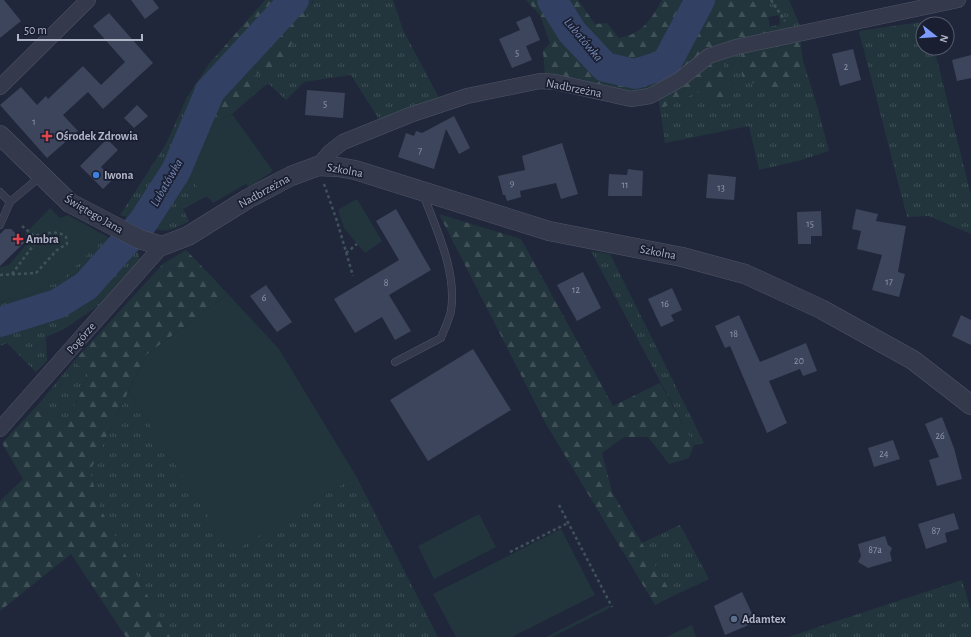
<svg xmlns="http://www.w3.org/2000/svg" width="971" height="637" viewBox="0 0 971 637" font-family="'Alegreya Sans',sans-serif">
<style>
.grass{fill:url(#grass-tufts)}
.forest{fill:url(#forest-firs)}
.green{fill:#22353c}
.lines{fill:none;stroke-linecap:round;stroke-linejoin:round}
.river{stroke:#324064;stroke-width:30}
.building{fill:#3c455b}
.service-casing{stroke:#4f5466;stroke-width:8}
.minor-casing{stroke:#4f5466;stroke-width:16}
.tertiary-casing{stroke:#4f5466;stroke-width:20}
.path{stroke:#405259;stroke-width:2.5;stroke-dasharray:3 3;stroke-linecap:butt}
.service{stroke:#343a4b;stroke-width:7}
.minor{stroke:#343a4b;stroke-width:15}
.tertiary{stroke:#343a4b;stroke-width:19}
.health-dot{fill:#e0444e;stroke:#191f30;stroke-width:1.5}
.shop-dot{fill:#3f7fe0;stroke:#191f30;stroke-width:1.5}
.service-dot{fill:#5c6f8a;stroke:#191f30;stroke-width:1.5}
.labels{text-anchor:middle;dominant-baseline:central;stroke-width:3.5;stroke-linejoin:round;paint-order:stroke}
.number-label{font-size:10px;fill:#9298ac}
.street-label{font-size:12px;fill:#afb4c7;stroke:#191f30}
.poi-label{font-size:12px;font-weight:bold;fill:#afb4c7;stroke:#191f30;text-anchor:start}
.water-label{font-size:13px;font-style:italic;fill:#7486b2;stroke:#191f30}
</style>
<defs>
<pattern id="grass-tufts" width="24" height="20" patternUnits="userSpaceOnUse"><rect width="24" height="20" fill="#22353c"/><path d="M3 7l-1-3M5 7V3M7 7l1-3M15 17l-1-3M17 17v-4M19 17l1-3" fill="none" stroke="#405057"/></pattern>
<pattern id="forest-firs" width="22" height="20" patternUnits="userSpaceOnUse"><rect width="22" height="20" fill="#22353c"/><path d="M5 1l3.5 6h-7zM16 11l3.5 6h-7z" fill="#405057"/></pattern>
</defs>
<rect width="100%" height="100%" fill="#20273b"/>
<!-- grass -->
<g class="grass">
<polygon points="313,0 393,0 403,30 439,98 380,121 351,75 304,82 286,100 268,83 248,100 255,73 313,3"/>
<polygon points="767,0 789,0 801,28 775,35 773,26 780,25 779,15 773,16"/>
<polygon points="928,21 928,24 923,24 923,48 934,48 971,195 971,234 929,216 907,217 859,31"/>
<polygon points="741,53 742,80 789,86 803,61 816,102 829,151 798,161 759,170 749,126 665,143 660,109 698,92 727,76 721,60"/>
<polygon points="209,64 219,75 198,105 171,167 146,211 130,218 120,215 166,144 186,99"/>
<path d="M210 111 213 124 189 178 207 196 183 209 189 221C174 229 166 235 149 226L176 186Z"/>
<polygon points="106,236 112,241 80,280 46,301 0,314 0,302 32,293 61,280"/>
<path d="M132 248 137 250 141 262 104 302 64 329 46 337 47 361 36 372 7 343 0 346V329C20 324 41 320 60 311 89 298 110 271 132 248Z"/>
<polygon points="591,251 610,254 704,443 694,445"/>
<polygon points="74,361 89,374 66,423 37,406"/>
<polygon points="129,391 231,552 356,476 438,637 170,637 99,506 90,471"/>
<polygon points="680,525 709,579 673,596 642,543"/>
<polygon points="962,580 971,611 971,637 788,637"/>
</g>
<!-- forest -->
<g class="forest">
<polygon points="265,0 313,0 298,32 274,74 255,73 248,100 232,114 213,124 210,111 228,84 209,64"/>
<path d="M526 0H578L595 24 607 23 619 38C643 34 651 19 662 0H767L773 16 768 17 770 27 773 26 775 35 680 72 651 91 631 95 579 79 545 74 543 51 550 43 540 15Z"/>
<polygon points="800,39 803,61 789,86 775,89 742,80 741,53"/>
<polygon points="721,60 727,76 730,106 698,92 660,109 658,99 711,61"/>
<polygon points="439,214 521,239 613,406 660,383 694,445 689,458 669,464 648,437 624,437 602,453 612,492 673,596 655,605 546,424"/>
<polygon points="186,250 228,294 146,355 90,471 99,506 170,637 126,637 71,554 0,611 0,501 23,479 2,443 37,406 66,423 89,375 74,361 163,264"/>
</g>
<!-- green -->
<g class="green">
<polygon points="232,114 273,171 249,187 246,184 213,203 189,178 213,124"/>
<polygon points="357,199 382,241 365,253 344,228 338,210"/>
<polygon points="50,208 60,218 68,215 106,236 61,280 32,293 0,302 0,267 9,265 31,239 25,234"/>
<polygon points="228,294 279,349 356,476 231,553 129,391 146,355"/>
<polygon points="479,514 496,547 434,579 418,546"/>
<polygon points="561,529 595,595 512,637 456,637 433,594"/>
<polygon points="609,605 610,608 552,637 546,637"/>
<polygon points="692,625 696,637 666,637"/>
</g>
<g class="lines">
<!-- river -->
<g class="river">
<polyline points="552,0 572,32 605,67 635,74 666,64 700,0"/>
<polyline points="0,322 57,304 86,286 143,222 176,171 210,91 294,0"/>
</g>
</g>
<!-- building -->
<g class="building">
<polygon points="0,0 4,0 21,21 0,38"/>
<polygon points="131,0 153,0 159,8 145,19"/>
<polygon points="109,13 153,63 103,109 88,92 63,115 78,131 47,158 0,105 21,87 37,105 46,96 48,99 83,66 101,85 125,62 93,26"/>
<polygon points="530,16 540,40 526,46 532,60 512,68 499,39 520,30 516,22"/>
<polygon points="853,49 861,80 840,86 832,54"/>
<polygon points="971,55 971,78 957,81 952,60"/>
<polygon points="307,90 345,93 343,118 305,115"/>
<polygon points="137,105 148,116 134,128 124,118"/>
<polygon points="454,116 470,148 459,154 446,129 434,169 398,157 406,133 414,136 416,131 422,133"/>
<polygon points="107,139 118,150 101,167 113,179 103,189 80,166"/>
<polygon points="562,143 578,194 561,199 556,183 520,191 521,197 507,201 505,195 503,195 498,176 525,170 522,156"/>
<polygon points="628,169 643,171 642,196 608,196 609,174 627,175"/>
<polygon points="708,174 736,177 734,200 706,198"/>
<polygon points="396,209 431,270 389,295 411,331 395,340 382,317 355,333 334,299 399,260 376,221"/>
<polygon points="856,209 878,214 876,221 906,226 898,272 905,274 899,297 872,290 882,255 857,249 861,231 852,229"/>
<polygon points="821,211 822,236 811,236 811,244 798,244 797,212"/>
<polygon points="5,229 11,229 25,242 0,266 0,234"/>
<polygon points="583,272 601,308 577,321 557,285"/>
<polygon points="266,285 292,322 277,332 250,296"/>
<polygon points="672,288 682,310 671,315 674,321 661,327 648,299"/>
<polygon points="739,315 760,362 806,343 817,371 803,376 800,369 769,381 787,423 767,433 730,346 725,348 715,326"/>
<polygon points="961,315 971,320 971,345 952,336"/>
<polygon points="473,349 511,410 428,461 390,400"/>
<polygon points="942,417 954,448 962,479 937,486 929,460 939,457 925,424"/>
<polygon points="893,440 900,459 874,467 868,448"/>
<polygon points="954,513 959,529 945,533 947,542 926,549 918,524"/>
<polygon points="885,536 888,545 892,548 890,553 892,561 868,568 858,562 861,556 858,544"/>
<polygon points="742,592 756,622 725,635 714,606"/>
</g>
<g class="lines">
<!-- service casing -->
<g class="service-casing">
<g id="service">
<polyline points="0,192 10,202"/>
<polyline points="0,225 10,202 41,176"/>
<path d="M395 362 441 338C444 330 449 320 451 311 457 272 437 231 423 194"/>
</g>
</g>
<!-- minor casing -->
<g class="minor-casing">
<g id="minor">
<polyline points="0,87 88,0"/>
<polyline points="318,166 330,152 343,142 410,115 467,96 540,81 555,82 631,99 650,96 679,80 709,56 736,47 958,0"/>
<polyline points="0,429 162,246"/>
</g>
</g>
<!-- tertiary casing -->
<g class="tertiary-casing">
<polyline id="tertiary" points="0,135 70,203 139,239 162,246 188,236 249,198 291,176 318,166 338,167 355,170 549,231 682,257 745,274 821,309 913,360 971,405"/>
</g>
<!-- path -->
<g class="path">
<polyline points="771,0 785,21"/>
<polyline points="324,184 337,221 353,276"/>
<polyline points="346,253 357,244"/>
<polyline points="12,274 35,243 34,236"/>
<path d="M0 275 36 273 57 250 67 244 66 237C57 229 44 234 34 236L22 226"/>
<polyline points="559,505 612,607"/>
<polyline points="510,552 568,523"/>
</g>
<!-- service -->
<use href="#service" class="service"/>
<!-- minor -->
<use href="#minor" class="minor"/>
<!-- tertiary -->
<use href="#tertiary" class="tertiary"/>
</g>
<!-- markers -->
<g class="health-dot">
<path d="M45 130h4v4h4v4h-4v4h-4v-4h-4v-4h4z"/>
<path d="M16 233h4v4h4v4h-4v4h-4v-4h-4v-4h4z"/>
</g>
<circle class="shop-dot" cx="96" cy="175" r="4"/>
<circle class="service-dot" cx="734" cy="619" r="4"/>
<g class="labels">
<!-- number labels -->
<g class="number-label">
<text x="517" y="53">5</text>
<text x="846" y="67">2</text>
<text x="325" y="104">5</text>
<text x="34" y="122">1</text>
<text x="420" y="151">7</text>
<text x="512" y="183">9</text>
<text x="625" y="185">11</text>
<text x="721" y="188">13</text>
<text x="810" y="224">15</text>
<text x="889" y="282">17</text>
<text x="386" y="283">8</text>
<text x="576" y="290">12</text>
<text x="264" y="298">6</text>
<text x="665" y="304">16</text>
<text x="734" y="334">18</text>
<text x="799" y="361">20</text>
<text x="940" y="436">26</text>
<text x="884" y="454">24</text>
<text x="936" y="531">87</text>
<text x="875" y="550">87a</text>
</g>
<!-- street labels -->
<g class="street-label">
<text transform="translate(574 88) rotate(11)">Nadbrzeżna</text>
<text transform="translate(345 170) rotate(10)">Szkolna</text>
<text transform="translate(264 191) rotate(-29)">Nadbrzeżna</text>
<text transform="translate(94 214) rotate(30)">Świętego Jana</text>
<text transform="translate(658 252) rotate(11)">Szkolna</text>
<text transform="translate(81 338) rotate(-49)">Pogórze</text>
</g>
<!-- poi labels -->
<g class="poi-label">
<text x="56" y="136">Ośrodek Zdrowia</text>
<text x="104" y="175">Iwona</text>
<text x="26" y="239">Ambra</text>
<text x="742" y="619">Adamtex</text>
</g>
<!-- water labels -->
<g class="water-label">
<text transform="translate(583 40) rotate(50)">Lubatówka</text>
<text transform="translate(167 183) rotate(-60)">Lubatówka</text>
</g>
</g>
<!-- north arrow -->
<g transform="translate(935 36) rotate(107)"><circle r="19" fill="#191f30" stroke="#555b6c"/>
<path d="M0-3L7 15L0 10L-7 15Z" fill="#7d9bfe"/>
<text y="-6" font-size="11" font-weight="bold" text-anchor="middle" fill="#afb4c7">N</text>
</g>
<!-- scale -->
<path d="M18 34v6h124v-6" fill="none" stroke="#afb4c7" stroke-width="2"/>
<text x="24" y="34" font-size="12" fill="#afb4c7" stroke="#191f30" stroke-width="3" paint-order="stroke">50 m</text>
</svg>
